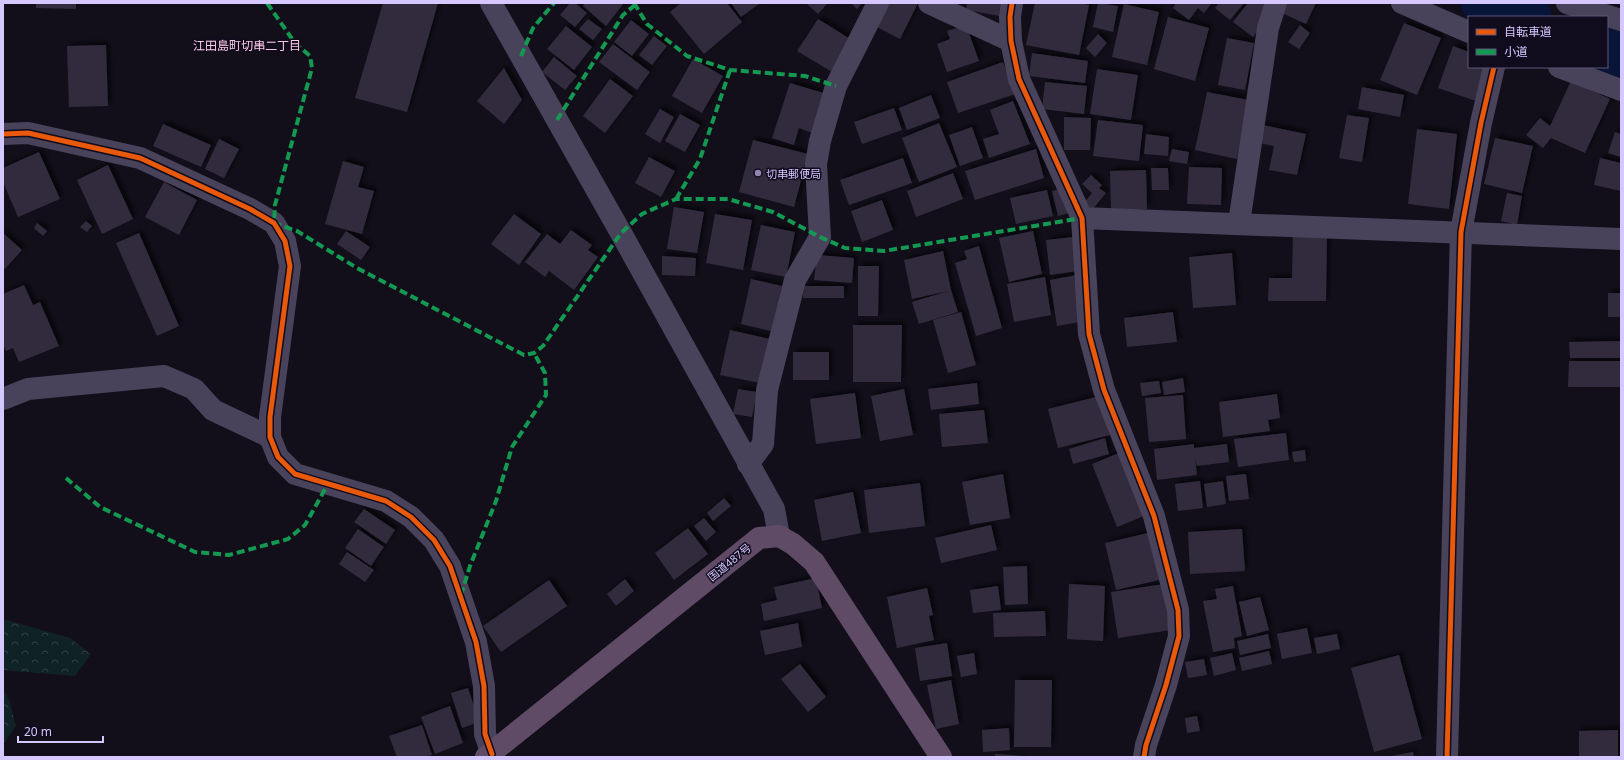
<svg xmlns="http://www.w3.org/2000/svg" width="1624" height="760" viewBox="0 0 1624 760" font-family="'Noto Sans','Noto Sans JP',sans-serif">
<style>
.forest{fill:url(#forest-crowns)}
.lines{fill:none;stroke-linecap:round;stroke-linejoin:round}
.river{stroke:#081438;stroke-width:51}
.building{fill:#312c3e;filter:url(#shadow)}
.minor{stroke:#48435b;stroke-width:22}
.trunk{stroke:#604b67;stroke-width:22}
.quiet{stroke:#139951;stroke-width:4;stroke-dasharray:8 4;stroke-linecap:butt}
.cycleway-casing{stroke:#110b1e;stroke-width:8}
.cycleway{stroke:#e8590c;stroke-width:5}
.poi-dot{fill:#9187af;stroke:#110b1e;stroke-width:1.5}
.labels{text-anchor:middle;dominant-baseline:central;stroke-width:3;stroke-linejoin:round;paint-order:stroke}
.poi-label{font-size:11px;fill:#d5c8ff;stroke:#110b1e;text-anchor:start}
.street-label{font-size:11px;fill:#d5c8ff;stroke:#110b1e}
.neighbourhood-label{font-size:12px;fill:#ffcae5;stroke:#110b1e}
</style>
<defs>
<pattern id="forest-crowns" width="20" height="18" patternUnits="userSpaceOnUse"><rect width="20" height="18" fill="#0f2326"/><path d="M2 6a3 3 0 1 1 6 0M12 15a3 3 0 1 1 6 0" fill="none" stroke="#314147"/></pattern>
<filter id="shadow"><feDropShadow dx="3.5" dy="-3.5" stdDeviation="2" flood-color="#0009"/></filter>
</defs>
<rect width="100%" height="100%" fill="#120f1a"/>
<!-- forest -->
<g class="forest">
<polygon points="3,619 70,638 91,654 75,676 3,670"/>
<polygon points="3,689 9,700 16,726 3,744"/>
</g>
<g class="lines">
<!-- river -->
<g class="river">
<polyline points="1487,3 1526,17"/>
<polyline points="1607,46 1621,51"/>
</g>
</g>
<!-- building -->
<g class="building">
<polygon points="36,3 76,3 76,9 36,8"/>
<polygon points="383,3 438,3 407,112 355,98"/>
<polygon points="570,3 575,3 587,13 575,27 560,15"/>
<polygon points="585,3 624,3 606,26 583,6"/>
<polygon points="681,3 727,3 742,22 704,54 670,12"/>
<polygon points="731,3 758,3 759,4 741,17"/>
<polygon points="806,3 828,3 818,14"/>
<polygon points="851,3 862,3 857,9"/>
<polygon points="888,3 918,3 900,39 875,26"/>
<polygon points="967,3 1003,3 1000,16 966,10"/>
<polygon points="1035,3 1079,3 1089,5 1079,55 1026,45"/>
<polygon points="1098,3 1118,6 1113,32 1093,27"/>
<polygon points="1176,3 1212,3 1204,13 1198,8 1189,20 1173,8"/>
<polygon points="1219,3 1244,3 1230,20 1215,8"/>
<polygon points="1248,3 1262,3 1267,7 1260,17 1265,21 1253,37 1233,22"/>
<polygon points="1287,3 1316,3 1306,24 1282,13"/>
<polygon points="1124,4 1159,12 1147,65 1112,57"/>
<polygon points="1168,17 1209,28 1195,81 1154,69"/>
<polygon points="588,19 602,29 593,40 579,29"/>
<polygon points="818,19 852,40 832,72 797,51"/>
<polygon points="631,20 649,34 632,56 614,42"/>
<polygon points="1404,23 1441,38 1417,95 1380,80"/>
<polygon points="966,25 979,61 947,72 937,44 950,39 947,31"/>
<polygon points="1300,25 1310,33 1299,49 1288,42"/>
<polygon points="566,26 592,47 574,70 547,49"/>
<polygon points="1098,34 1107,43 1095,57 1086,48"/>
<polygon points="654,36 667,46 652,65 639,55"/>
<polygon points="1227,38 1254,43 1245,90 1218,85"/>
<polygon points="613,44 650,72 637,90 599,62"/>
<polygon points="106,45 108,106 69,107 67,46"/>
<polygon points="1453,46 1469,52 1469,67 1488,67 1476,101 1438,88"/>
<polygon points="1032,53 1088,61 1085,83 1029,76"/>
<polygon points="554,57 577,76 565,90 542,72"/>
<polygon points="693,59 723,76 702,113 672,96"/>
<polygon points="1003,62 1015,94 958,113 947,82"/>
<polygon points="504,68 522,100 504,124 477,101"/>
<polygon points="1097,69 1138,75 1131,120 1090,114"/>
<polygon points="610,79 633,96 605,133 583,116"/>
<polygon points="1571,81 1610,99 1585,153 1551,138 1543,148 1526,135 1540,118 1550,126"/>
<polygon points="1045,82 1087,86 1084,114 1042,109"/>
<polygon points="790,83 827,94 815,134 799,128 794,145 772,138"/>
<polygon points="1362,87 1404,95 1400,117 1358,109"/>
<polygon points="1207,92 1249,100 1237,159 1195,150"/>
<polygon points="931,95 940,118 907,130 899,108"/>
<polygon points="1013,101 1030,144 989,158 983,139 999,134 990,110"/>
<polygon points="894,108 902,130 862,144 854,122"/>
<polygon points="660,109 674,117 660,143 645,134"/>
<polygon points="680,114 700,125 685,152 665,141"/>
<polygon points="1347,115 1369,118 1362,162 1339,158"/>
<polygon points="1064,117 1091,118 1090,150 1064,150"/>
<polygon points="1098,120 1143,125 1139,161 1093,156"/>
<polygon points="939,123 957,167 919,182 902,138"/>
<polygon points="163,124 211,145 201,167 153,146"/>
<polygon points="1263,125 1306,134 1297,175 1269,170 1274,146 1259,143"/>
<polygon points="972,127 983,158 960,166 949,135"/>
<polygon points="1417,129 1457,134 1449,209 1408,204"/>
<polygon points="1615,132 1621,134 1621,157 1608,153"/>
<polygon points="1146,134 1169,137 1168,156 1144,154"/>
<polygon points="1495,138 1533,146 1522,193 1484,184"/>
<polygon points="219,139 239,149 224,178 205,169"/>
<polygon points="753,140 808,154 794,207 739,192"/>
<polygon points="1036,149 1044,178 975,200 965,171"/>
<polygon points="1172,149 1189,152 1187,164 1169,161"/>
<polygon points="39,152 60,199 18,217 3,182 3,168"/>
<polygon points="649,157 675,171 661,197 635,183"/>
<polygon points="903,158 912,183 849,205 840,180"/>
<polygon points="1600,158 1621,163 1621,191 1594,185"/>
<polygon points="343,161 364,167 358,187 374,191 362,234 325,224"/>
<polygon points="108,165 133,219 102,234 77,180"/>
<polygon points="1189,167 1222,168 1221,205 1187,204"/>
<polygon points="1151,168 1168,168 1169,190 1152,190"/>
<polygon points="1146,170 1147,209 1111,210 1110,171"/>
<polygon points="953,173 963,199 916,217 907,191"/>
<polygon points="1091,175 1102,185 1099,188 1106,193 1092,210 1084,203 1092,193 1082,184"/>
<polygon points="164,182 197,200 179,235 145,217"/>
<polygon points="1063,188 1069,213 1058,216 1052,191"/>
<polygon points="1047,190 1053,216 1016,224 1010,198"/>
<polygon points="1507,193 1522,196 1517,225 1501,221"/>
<polygon points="882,200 893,230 862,242 851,211"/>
<polygon points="674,207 704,212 697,253 667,249"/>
<polygon points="514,214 541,234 519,265 491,244"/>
<polygon points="715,214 752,220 743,270 706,263"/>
<polygon points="86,221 92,226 87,232 80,227"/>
<polygon points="37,223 47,231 43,236 34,228"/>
<polygon points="761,225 795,232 786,277 751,270"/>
<polygon points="571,230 592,245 588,250 598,257 574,290 549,271 545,277 525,262 547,234 560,244"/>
<polygon points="346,231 370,247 361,260 337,244"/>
<polygon points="1033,231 1042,274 1009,282 999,238"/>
<polygon points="3,233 22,250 3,271"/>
<polygon points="139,233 179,326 157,336 116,243"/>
<polygon points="1293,234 1327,234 1326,301 1268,301 1269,278 1292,278"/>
<polygon points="1073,237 1078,271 1050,275 1046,240"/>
<polygon points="979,246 1002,328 976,336 955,263 967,259 964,251"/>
<polygon points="943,251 951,290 958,312 919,324 912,302 948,291 912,299 904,260"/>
<polygon points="1232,253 1236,305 1193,308 1189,257"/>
<polygon points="817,255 854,258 852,283 814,280"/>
<polygon points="662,256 696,258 695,276 662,275"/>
<polygon points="858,266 879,266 878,316 858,316"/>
<polygon points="1077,275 1085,321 1057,326 1050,280"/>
<polygon points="1045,277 1051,315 1014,322 1007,284"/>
<polygon points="751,279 782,286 771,331 741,324"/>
<polygon points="24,285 33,305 40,302 59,346 19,362 13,348 6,351 3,344 3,294"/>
<polygon points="804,286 844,286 844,298 803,298"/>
<rect x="1608" y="293" width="13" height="24"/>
<polygon points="961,312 976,365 948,373 933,320"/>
<polygon points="1173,312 1177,342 1127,347 1124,318"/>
<polygon points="853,325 902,325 901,382 853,382"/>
<polygon points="730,330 770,339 760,383 720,375"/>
<polygon points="1621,341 1621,358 1570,358 1569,342"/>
<rect x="793" y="352" width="36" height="28"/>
<polygon points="1569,361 1621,361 1621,387 1568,387"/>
<polygon points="1183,378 1185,392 1164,395 1162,382"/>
<polygon points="1159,381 1161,393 1142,396 1140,383"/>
<polygon points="977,383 979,404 931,410 928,389"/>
<polygon points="738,389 757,392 752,417 733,414"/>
<polygon points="904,389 913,435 880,441 871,396"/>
<polygon points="855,393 861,438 816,444 810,399"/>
<polygon points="1277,394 1280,418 1268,420 1270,431 1223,437 1219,402"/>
<polygon points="1183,395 1186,439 1149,442 1145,398"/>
<polygon points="1100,396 1110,435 1058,448 1048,409"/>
<polygon points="984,410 988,443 942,447 939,414"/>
<polygon points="1286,433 1289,460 1238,467 1234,439"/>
<polygon points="1105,438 1109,454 1073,464 1069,449"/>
<polygon points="1194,444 1194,448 1227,444 1229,462 1197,466 1195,457 1197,475 1157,480 1154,449"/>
<polygon points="1305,450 1306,461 1294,462 1292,452"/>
<polygon points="1119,453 1144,516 1117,527 1092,464"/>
<polygon points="1003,474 1010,518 970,525 962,482"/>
<polygon points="1246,474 1249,499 1229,501 1226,476"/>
<polygon points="1200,481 1203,508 1178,511 1175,484"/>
<polygon points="1223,481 1226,504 1207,507 1204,484"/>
<polygon points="920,483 925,526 869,533 864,490"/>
<polygon points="853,492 861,533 822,541 814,500"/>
<polygon points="724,498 731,506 713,521 707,513"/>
<polygon points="364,509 395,530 386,544 354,522"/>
<polygon points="704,518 716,532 706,541 694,526"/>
<polygon points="991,525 997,550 941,563 935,538"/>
<polygon points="688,528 708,554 674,580 655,553"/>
<polygon points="358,529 384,547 371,566 345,548"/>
<polygon points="1242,529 1245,571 1190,574 1188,532"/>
<polygon points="1148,533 1159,580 1116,590 1105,543"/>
<polygon points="347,552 374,570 365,582 339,564"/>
<polygon points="1027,566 1028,604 1005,605 1003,567"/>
<polygon points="816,578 822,608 764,621 761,604 777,600 774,587"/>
<polygon points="625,579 634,591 616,606 607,594"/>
<polygon points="549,580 567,606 501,652 483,626"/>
<polygon points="1069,584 1105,586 1103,641 1067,639"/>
<polygon points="1164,584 1171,630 1118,638 1111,592"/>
<polygon points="998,586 1001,610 973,613 970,590"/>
<polygon points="1233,586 1242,636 1234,638 1235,648 1213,652 1203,601 1217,599 1215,589"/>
<polygon points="927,588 933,615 929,616 934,640 897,648 887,597"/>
<polygon points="1260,597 1269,630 1247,636 1239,602"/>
<polygon points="1045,611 1046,636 994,637 993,613"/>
<polygon points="798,623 802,647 765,655 760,631"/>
<polygon points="1307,628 1312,653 1282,659 1277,634"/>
<polygon points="1268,634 1271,648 1240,655 1237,641"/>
<polygon points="1337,634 1340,649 1317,654 1314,638"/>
<polygon points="947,643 952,676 920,681 915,648"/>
<polygon points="1269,651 1272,664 1242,671 1239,658"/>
<polygon points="974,653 977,674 961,677 957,656"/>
<polygon points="1232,653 1236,670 1214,676 1210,658"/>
<polygon points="1399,655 1422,739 1374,752 1351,668"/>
<polygon points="1204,659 1207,675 1188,678 1185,662"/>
<polygon points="800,664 826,697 808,712 781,679"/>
<polygon points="951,680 959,724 936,729 927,685"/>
<polygon points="1015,680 1052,680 1051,747 1014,747"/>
<polygon points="468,688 479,722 462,728 451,693"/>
<polygon points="450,706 463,743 435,754 421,717"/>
<polygon points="1197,716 1200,731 1187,733 1185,718"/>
<polygon points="422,725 432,755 425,757 397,757 389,736"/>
<polygon points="1009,728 1010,750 983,752 982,730"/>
<polygon points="1618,730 1618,757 1579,757 1579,731"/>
<polygon points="1413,752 1414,757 1391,757 1391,756"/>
<polygon points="995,754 1024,756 1024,757 995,757"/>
</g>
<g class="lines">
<!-- minor -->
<g class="minor">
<polyline points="491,3 621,233 774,509 779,536"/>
<polyline points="929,3 1011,41"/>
<polyline points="1012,3 1010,17 1011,41 1019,79 1082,218 1089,334 1104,390 1154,516 1178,610 1179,636 1166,685 1146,745 1144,757"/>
<polyline points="1402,3 1469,32"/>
<polyline points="1567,3 1621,20"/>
<polyline points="1559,67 1621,90"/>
<polyline points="3,134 28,133 140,158 250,209 274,223 285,241 290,266 270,417 270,437 278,457 295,474 386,501 411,517 434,540 450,566 476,642 484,686 485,734 492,754"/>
<polyline points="1082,218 1621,239"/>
<polyline points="1239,223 1268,28 1276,3"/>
<polyline points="3,399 28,389 164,376 194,389 213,410 270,437"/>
<polyline points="748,464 763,444 767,390 795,280 820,237 816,164 820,141 836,86 878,3"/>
<polyline points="1447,757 1461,232 1481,123 1494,67"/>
</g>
<!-- trunk -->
<polyline class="trunk" points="486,757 759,538 779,536 793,544 814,562 941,757"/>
<!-- quiet -->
<g class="quiet">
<polyline points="267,3 295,43 310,56 312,68 275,205 274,223 297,231 357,268 524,355 534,353 543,346 621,233 642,214 676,199 728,199 773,212 820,237 845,248 884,251 1082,218"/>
<polyline points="634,3 647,24 687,56 730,70 805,76 836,86"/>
<polyline points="521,56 533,28 554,3"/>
<polyline points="557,120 623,15 635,5"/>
<polyline points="676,199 700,159 730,70"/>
<polyline points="66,478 100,507 195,552 229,555 288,539 305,525 328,484"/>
<polyline points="461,595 470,566 496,501 512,447 546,395 545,373 534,353"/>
</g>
<!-- cycleway casing -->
<g class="cycleway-casing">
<g id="cycleway">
<polyline points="1012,3 1010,17 1011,41 1019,79 1082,218 1089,334 1104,390 1154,516 1178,610 1179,636 1166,685 1146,745 1144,757"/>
<polyline points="3,134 28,133 140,158 250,209 274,223 285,241 290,266 270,417 270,437 278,457 295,474 386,501 411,517 434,540 450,566 476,642 484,686 485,734 492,754"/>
<polyline points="1447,757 1461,232 1481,123 1494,67"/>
</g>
</g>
<!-- cycleway -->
<use href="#cycleway" class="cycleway"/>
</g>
<!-- markers -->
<circle class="poi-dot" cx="758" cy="173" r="4"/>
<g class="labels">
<!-- poi labels -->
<g class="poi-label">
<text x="766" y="173">切串郵便局</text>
</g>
<!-- street labels -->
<g class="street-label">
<text transform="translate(729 562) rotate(-39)">国道487号</text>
</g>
<!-- neighbourhood labels -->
<g class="neighbourhood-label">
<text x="247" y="45">江田島町切串二丁目</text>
</g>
</g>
<!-- border -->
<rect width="1624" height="760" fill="none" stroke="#d5c8ff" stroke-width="8"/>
<!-- legend -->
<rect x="1468" y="16" width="140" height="52" fill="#110b1e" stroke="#5f5778"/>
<rect x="1476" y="29" width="20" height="6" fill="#e8590c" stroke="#5f5778"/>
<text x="1504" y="36" font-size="12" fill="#d5c8ff">自転車道</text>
<rect x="1476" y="49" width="20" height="6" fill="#139951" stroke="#5f5778"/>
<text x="1504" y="56" font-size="12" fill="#d5c8ff">小道</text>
<!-- scale -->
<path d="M18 736v6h85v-6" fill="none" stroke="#d5c8ff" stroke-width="2"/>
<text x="24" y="736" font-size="12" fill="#d5c8ff" stroke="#110b1e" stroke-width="3" paint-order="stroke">20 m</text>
</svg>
